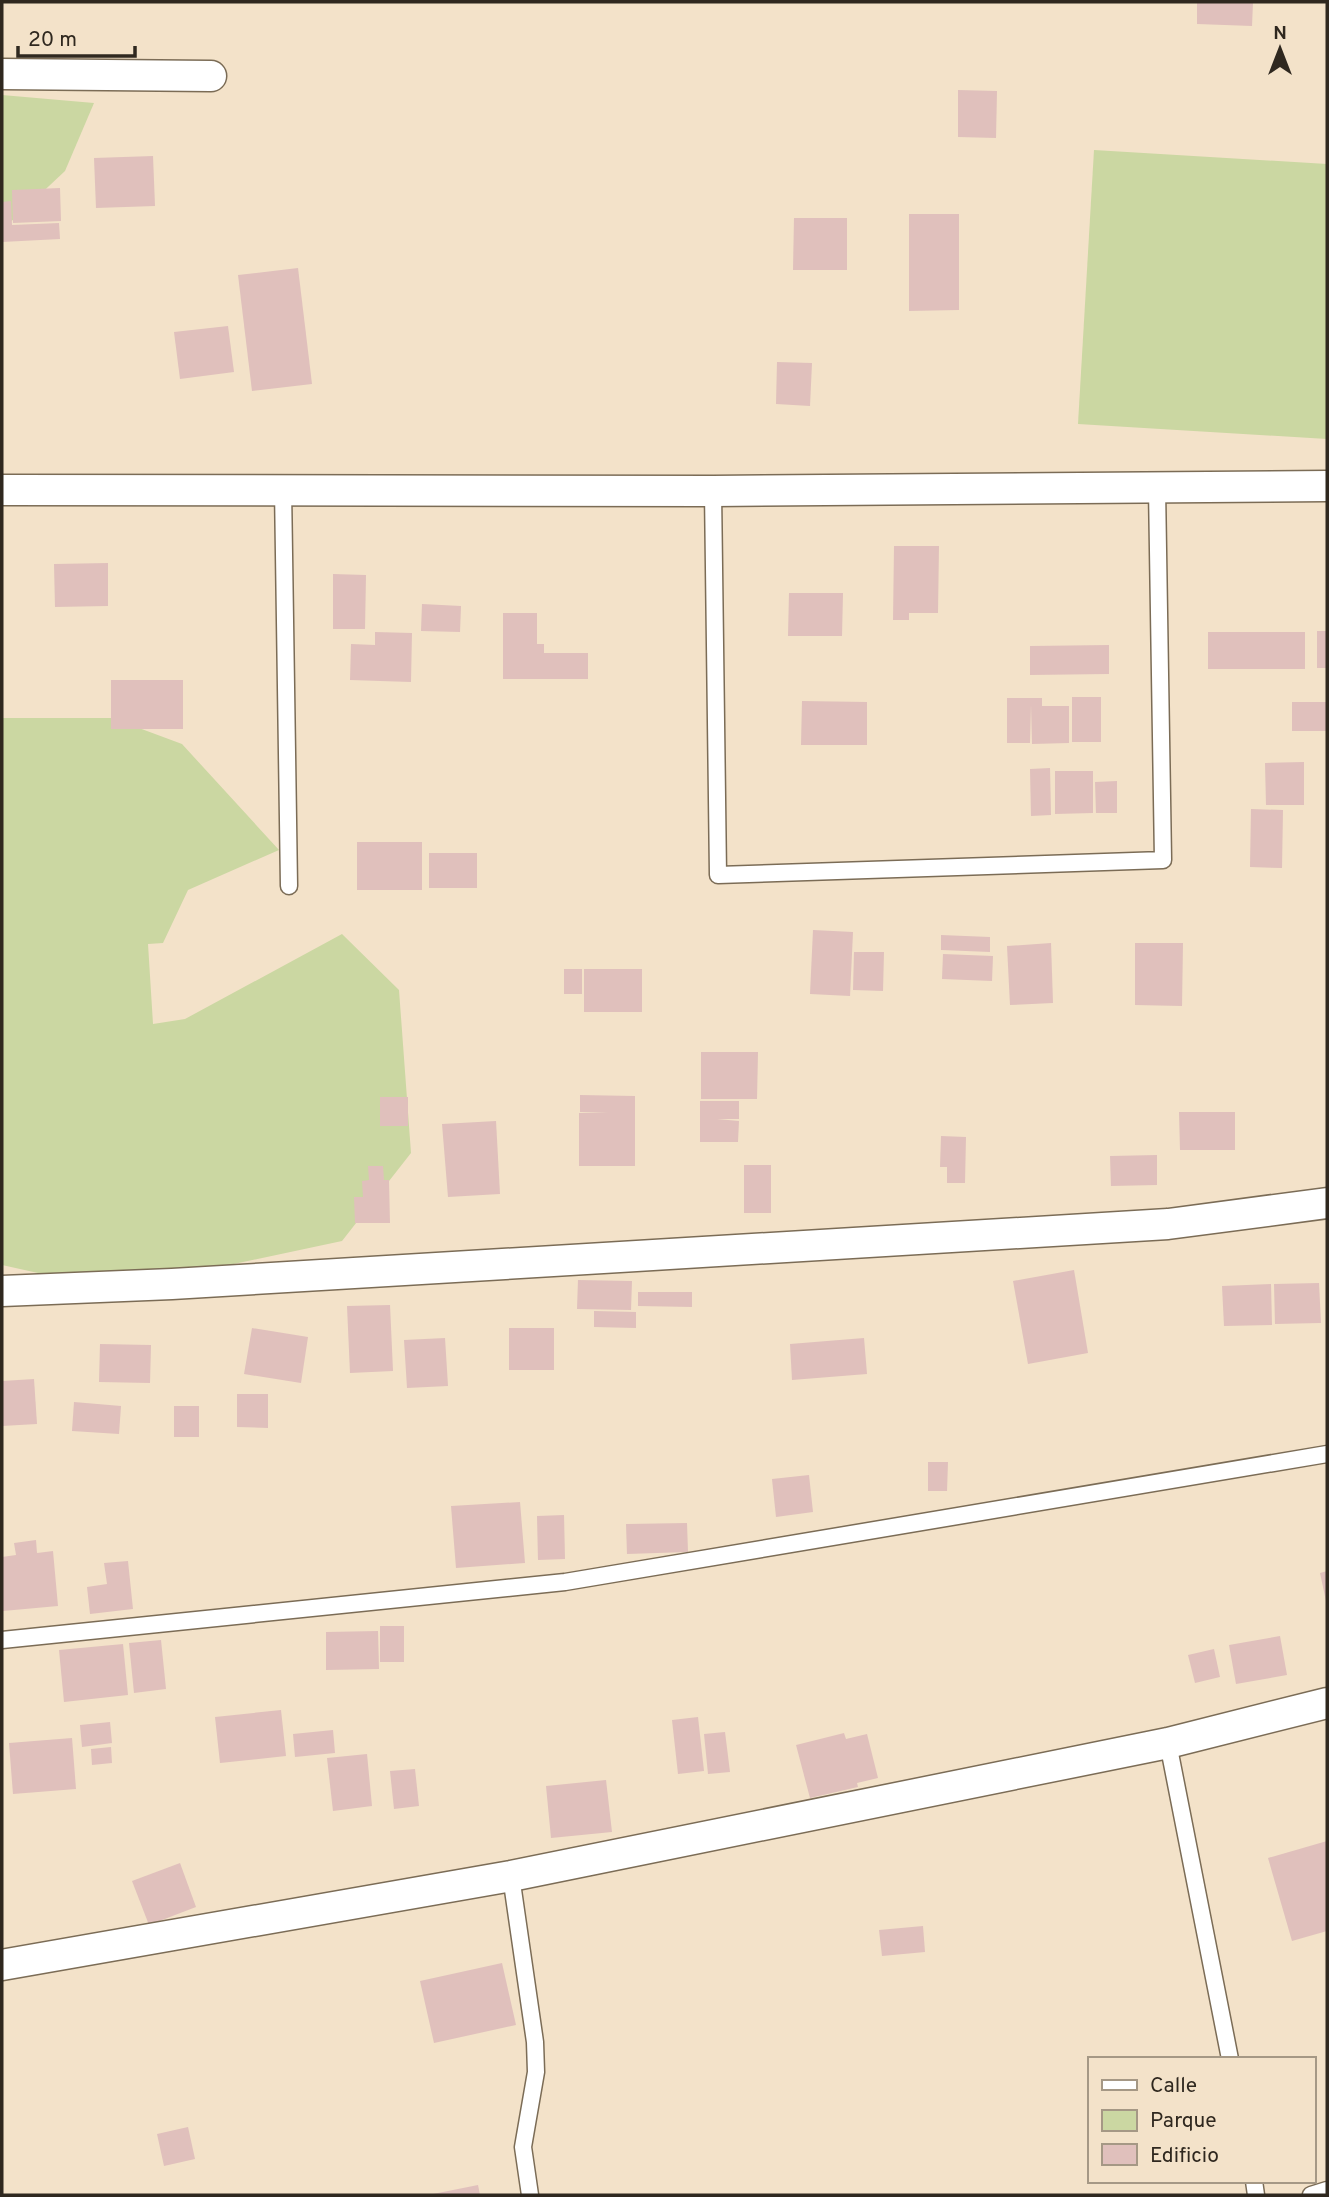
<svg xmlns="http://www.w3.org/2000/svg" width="1329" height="2197" viewBox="0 0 1329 2197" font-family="Overpass,sans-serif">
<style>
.green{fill:#cbd7a2}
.building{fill:#e0c0bc}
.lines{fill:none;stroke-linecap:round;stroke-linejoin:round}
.lane-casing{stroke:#7b6c56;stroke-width:19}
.street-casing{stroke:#7b6c56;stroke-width:33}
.lane{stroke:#fff;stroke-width:16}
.street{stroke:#fff;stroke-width:30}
</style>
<rect width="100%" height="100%" fill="#f3e2c9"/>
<!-- green -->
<g class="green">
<polygon points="2,95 94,103 65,171 2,230"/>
<polygon points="1094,150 1327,164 1327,439 1078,424"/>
<polygon points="2,718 112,718 182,744 279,850 188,890 163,943 148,944 153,1024 185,1019 342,934 399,990 411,1153 342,1241 210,1269 47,1275 2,1265"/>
</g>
<!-- building -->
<g class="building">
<polygon points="1197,2 1253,2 1252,26 1197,24"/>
<polygon points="958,90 997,91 996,138 958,137"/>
<polygon points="153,156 155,206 96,208 94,158"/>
<polygon points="60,188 61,221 13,223 12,190"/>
<polygon points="11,201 12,225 59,223 60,239 2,242 2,202"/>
<polygon points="909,214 959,214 959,310 909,311"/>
<polygon points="794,218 847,218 847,270 793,270"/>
<polygon points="298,268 312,384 252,391 238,275"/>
<polygon points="228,326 234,372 180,379 174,332"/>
<polygon points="777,362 812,363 810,406 776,404"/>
<polygon points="894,546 939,546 938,613 909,613 909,620 893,620"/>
<polygon points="108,563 108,606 55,607 54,564"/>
<polygon points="333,574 366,575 365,629 333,629"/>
<polygon points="789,593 843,593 842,636 788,636"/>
<polygon points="422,604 461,606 460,632 421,631"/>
<polygon points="503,613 537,613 537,644 544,644 544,653 588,653 588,679 503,679"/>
<rect x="1317" y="631" width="10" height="37"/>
<polygon points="375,632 412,633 411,682 350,680 351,644 375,645"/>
<rect x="1208" y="632" width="97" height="37"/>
<polygon points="1109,645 1109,674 1030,675 1030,646"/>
<rect x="111" y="680" width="72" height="49"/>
<rect x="1072" y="697" width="29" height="45"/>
<polygon points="1007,698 1042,698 1042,706 1069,706 1069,743 1032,744 1031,705 1030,743 1007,743"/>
<polygon points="802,701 867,702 867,745 801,745"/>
<rect x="1292" y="702" width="35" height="29"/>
<polygon points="1304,762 1304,805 1266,805 1265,763"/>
<polygon points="1050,768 1051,815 1031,816 1030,769"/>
<polygon points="1055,771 1093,771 1093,813 1055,814"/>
<polygon points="1117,781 1117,813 1096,813 1095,782"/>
<polygon points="1251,809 1283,810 1282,868 1250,867"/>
<rect x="357" y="842" width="65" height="48"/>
<rect x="429" y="853" width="48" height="35"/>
<polygon points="813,930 853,932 850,996 810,994"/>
<polygon points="941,935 990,937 990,952 941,950"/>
<polygon points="1051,943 1053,1003 1010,1005 1007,946"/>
<polygon points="1135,943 1183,943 1182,1006 1135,1005"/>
<polygon points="854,952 884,952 883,991 853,990"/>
<polygon points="943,954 993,956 992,981 942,979"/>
<rect x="564" y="969" width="18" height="25"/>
<rect x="584" y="969" width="58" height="43"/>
<polygon points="701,1052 758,1052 757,1099 701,1099"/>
<polygon points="580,1095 635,1096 635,1166 579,1166 579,1113 608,1113 580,1112"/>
<rect x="380" y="1097" width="28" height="29"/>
<polygon points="700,1101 739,1101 739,1119 717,1119 739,1121 738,1142 700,1142"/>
<polygon points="1179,1112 1235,1112 1235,1150 1180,1150"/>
<polygon points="496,1121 500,1194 448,1197 442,1124"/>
<polygon points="941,1136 966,1137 965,1183 947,1183 947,1167 940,1167"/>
<polygon points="1157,1155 1157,1185 1111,1186 1110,1156"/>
<rect x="744" y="1165" width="27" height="48"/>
<polygon points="368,1166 383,1166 384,1180 389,1180 390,1223 355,1223 354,1197 363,1197 362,1181 369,1180"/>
<polygon points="1074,1270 1088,1353 1028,1364 1013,1281"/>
<polygon points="578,1280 632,1281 631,1310 577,1309"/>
<polygon points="1319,1283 1321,1323 1275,1324 1274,1284"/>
<polygon points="1271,1284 1272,1325 1224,1326 1222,1286"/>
<polygon points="638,1292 692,1292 692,1307 638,1306"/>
<polygon points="390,1305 393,1371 350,1373 347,1306"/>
<polygon points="594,1311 636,1312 636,1328 594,1327"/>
<polygon points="252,1328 308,1337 301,1383 244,1374"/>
<rect x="509" y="1328" width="45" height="42"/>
<polygon points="445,1338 448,1386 407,1388 404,1340"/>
<polygon points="864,1338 867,1374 792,1380 790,1344"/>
<polygon points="100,1344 151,1345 150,1383 99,1382"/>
<polygon points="34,1379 37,1424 2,1426 2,1381"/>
<polygon points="237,1394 268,1394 268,1428 237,1427"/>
<polygon points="74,1402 121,1406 119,1434 72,1431"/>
<rect x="174" y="1406" width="25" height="31"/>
<polygon points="928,1462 948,1462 947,1491 928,1491"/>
<polygon points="809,1475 813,1512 776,1517 772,1479"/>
<polygon points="520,1502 525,1563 456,1568 451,1506"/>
<polygon points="564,1515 565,1559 538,1560 537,1516"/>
<polygon points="687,1523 688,1552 627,1554 626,1524"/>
<polygon points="36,1540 37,1553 53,1551 58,1606 3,1611 2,1557 16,1555 14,1543"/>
<polygon points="128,1561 133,1609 90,1614 87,1587 107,1584 104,1563"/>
<polygon points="1327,1571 1327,1601 1326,1601 1320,1573"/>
<rect x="380" y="1626" width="24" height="36"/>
<polygon points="378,1631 379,1669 326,1670 326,1632"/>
<polygon points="1280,1636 1287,1675 1236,1684 1229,1645"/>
<polygon points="161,1640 166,1689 134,1693 129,1643"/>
<polygon points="123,1644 128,1695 64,1702 59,1650"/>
<polygon points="1214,1649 1220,1677 1195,1683 1188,1655"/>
<polygon points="281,1710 286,1756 220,1763 215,1717"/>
<polygon points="698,1717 704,1771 678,1774 672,1720"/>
<polygon points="110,1722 112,1743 82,1747 80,1725"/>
<polygon points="333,1730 335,1753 295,1757 293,1734"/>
<polygon points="725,1732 730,1772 708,1774 704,1734"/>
<polygon points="844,1733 846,1739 867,1734 878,1778 857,1783 858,1787 810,1798 796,1745"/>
<polygon points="72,1738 76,1789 13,1794 9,1743"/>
<polygon points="111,1747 112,1763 92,1765 91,1749"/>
<polygon points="367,1754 372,1806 333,1811 327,1758"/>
<polygon points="415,1769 419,1806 394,1809 390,1771"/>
<polygon points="606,1780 612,1832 551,1838 546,1786"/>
<polygon points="1327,1841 1327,1931 1292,1941 1268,1858"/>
<polygon points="180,1863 196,1907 149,1925 132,1881"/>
<polygon points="923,1926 925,1952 882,1956 879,1930"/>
<polygon points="502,1963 516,2025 434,2043 420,1981"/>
<polygon points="188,2127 195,2159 164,2166 157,2134"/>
<polygon points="478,2185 480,2195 433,2195 433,2194"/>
</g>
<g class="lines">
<!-- lane casing -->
<g class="lane-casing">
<g id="lane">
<polyline points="283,488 289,886"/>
<polyline points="713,491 718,875 1163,860 1157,488"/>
<polyline points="2,1640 565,1582 1327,1454"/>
<polyline points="1168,1743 1230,2059"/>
<polyline points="511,1876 535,2042 536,2072 523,2147 530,2195"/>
<polyline points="1254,2181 1256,2195"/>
<polyline points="1311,2195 1327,2190"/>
</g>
</g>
<!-- street casing -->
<g class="street-casing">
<g id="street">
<polyline points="2,74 211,76"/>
<polyline points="2,490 713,491 1327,486"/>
<polyline points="2,1291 172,1284 1168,1224 1327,1203"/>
<polyline points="2,1965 511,1876 1168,1743 1327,1703"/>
</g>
</g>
<!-- lane -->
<use href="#lane" class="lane"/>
<!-- street -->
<use href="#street" class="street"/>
</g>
<!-- border -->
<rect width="1329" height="2197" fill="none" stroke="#2f281f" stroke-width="7"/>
<!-- legend -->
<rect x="1088" y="2057" width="228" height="126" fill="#f3e2c9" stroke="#a59885" stroke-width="2"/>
<rect x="1102" y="2080" width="35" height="10" fill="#ffffff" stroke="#a59885" stroke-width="2"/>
<text x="1150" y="2092" font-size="21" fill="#2f281f">Calle</text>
<rect x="1102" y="2110" width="35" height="21" fill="#cbd7a2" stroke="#a59885" stroke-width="2"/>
<text x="1150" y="2127" font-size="21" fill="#2f281f">Parque</text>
<rect x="1102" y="2144" width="35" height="21" fill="#e0c0bc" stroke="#a59885" stroke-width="2"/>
<text x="1150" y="2162" font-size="21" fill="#2f281f">Edificio</text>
<!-- north arrow -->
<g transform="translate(1280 49)" stroke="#f3e2c9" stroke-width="5" paint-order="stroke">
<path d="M0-5L12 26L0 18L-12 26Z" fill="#2f281f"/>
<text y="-10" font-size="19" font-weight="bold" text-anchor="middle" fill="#2f281f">N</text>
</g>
<!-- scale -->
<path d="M18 46v10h117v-10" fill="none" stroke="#2f281f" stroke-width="3.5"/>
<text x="28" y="46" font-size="21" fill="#2f281f" stroke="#f3e2c9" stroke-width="5" paint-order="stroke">20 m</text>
</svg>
